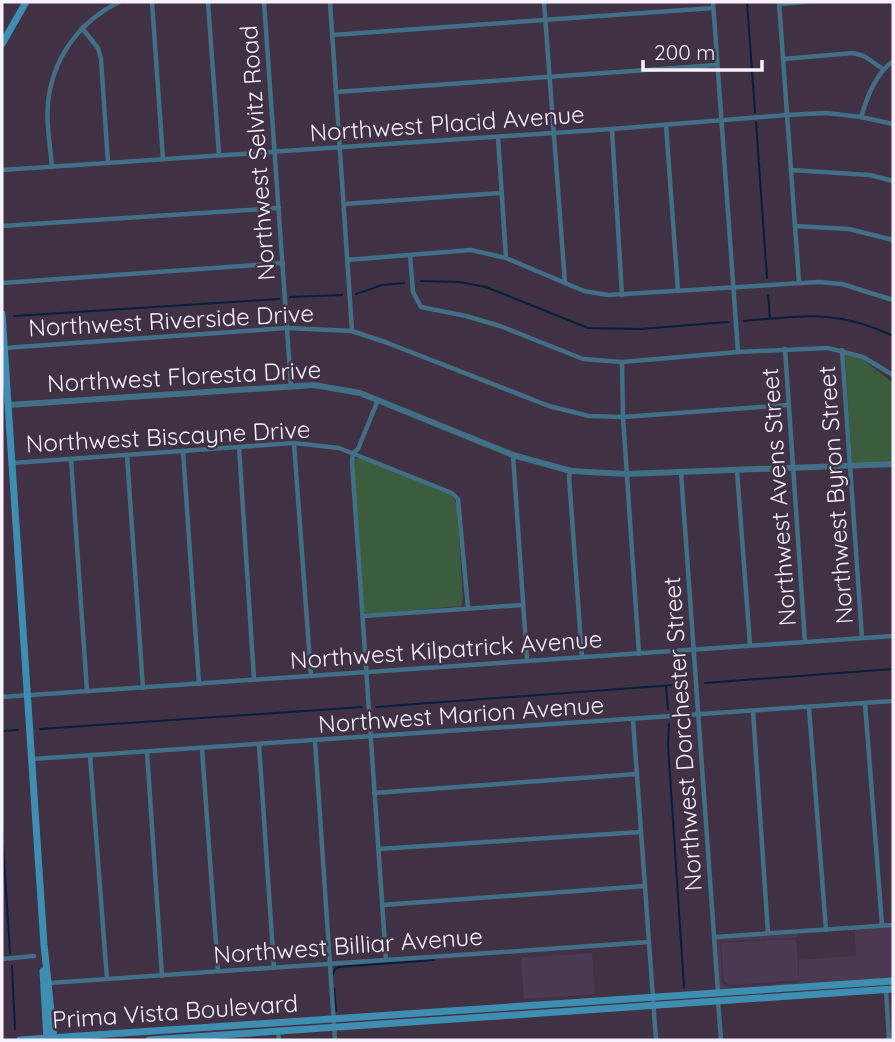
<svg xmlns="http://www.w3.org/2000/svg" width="895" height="1042" viewBox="0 0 895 1042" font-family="Quicksand,sans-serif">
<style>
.built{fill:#4b3952}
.green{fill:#3b5d3d}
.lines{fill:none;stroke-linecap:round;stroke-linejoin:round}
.stream{stroke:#041f3c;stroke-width:2}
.minor{stroke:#416f86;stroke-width:4.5}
.tertiary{stroke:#416f86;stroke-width:6}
.secondary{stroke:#3e8eb2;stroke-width:7}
.labels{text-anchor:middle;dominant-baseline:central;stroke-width:5;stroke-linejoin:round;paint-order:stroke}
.street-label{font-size:24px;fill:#f9f0fd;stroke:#403145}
</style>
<rect width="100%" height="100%" fill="#403145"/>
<!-- built -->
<g class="built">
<polygon points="893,927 893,979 720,990 717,939 797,934 797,938 720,941 722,983 729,988 799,982 799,960 856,956 855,930"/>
<polygon points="796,939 799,980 729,985 724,982 721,943"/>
<polygon points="592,953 595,994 524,999 521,958"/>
</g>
<!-- green -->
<g class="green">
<polygon points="845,354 862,359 893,383 893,461 852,463"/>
<polygon points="360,458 452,495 457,505 463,598 461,606 367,614 364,611 353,463 355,459"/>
</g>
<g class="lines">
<!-- stream -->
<g class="stream">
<polyline points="747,2 755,112"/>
<polyline points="756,122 767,278"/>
<polyline points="421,281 459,282 486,287 588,328 640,329 728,322"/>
<polyline points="356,294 382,285 404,283"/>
<polyline points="768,295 770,318"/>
<polyline points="290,297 342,295"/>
<polyline points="14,316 279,299"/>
<path d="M744 321C804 316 837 309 893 336"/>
<polyline points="705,683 893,669"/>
<polyline points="666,687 668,709"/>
<polyline points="376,707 688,684"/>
<polyline points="669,724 668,745 684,987"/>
<polyline points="40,729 362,707"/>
<polyline points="2,731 18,730"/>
<polyline points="2,829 10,953"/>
<polyline points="12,966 15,1029"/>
<polyline points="333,974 335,969 339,967 434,960"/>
<polyline points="334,988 336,1011"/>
</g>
<!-- minor -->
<g class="minor">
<polyline points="152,2 163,159"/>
<polyline points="208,2 219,155"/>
<polyline points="264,2 291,386"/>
<polyline points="330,2 352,331"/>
<polyline points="544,2 565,283"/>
<polyline points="713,2 738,352"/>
<polyline points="779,2 799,282"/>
<polyline points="779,4 805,2"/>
<polyline points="82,28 98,48 101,59 108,163"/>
<polyline points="332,35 713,8"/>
<polyline points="783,59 853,53 864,56 883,69"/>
<polyline points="336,92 717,65"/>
<path d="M861 117C868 95 875 75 893 61"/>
<polyline points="666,125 678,291"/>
<polyline points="612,129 622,295"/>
<polyline points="498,137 506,258"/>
<path d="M52 167C50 143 45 118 49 95 56 53 82 20 119 2"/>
<polyline points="2,170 612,129 786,115 826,113 861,117 893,124"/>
<polyline points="791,170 870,175 893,181"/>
<polyline points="344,204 501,193"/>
<polyline points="2,226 279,208"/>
<polyline points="795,226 849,229 893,240"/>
<polyline points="410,255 413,292 421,307 466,316 500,326 583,359 622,362 738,352 828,348 863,357 893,375"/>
<polyline points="347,260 471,250 506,258 584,291 608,295 819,282 842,284 893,300"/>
<polyline points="2,283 283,263"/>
<polyline points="4,348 287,328 352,331 385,342 549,406 589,416 623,417 788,405"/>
<polyline points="785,349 805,642"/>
<polyline points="842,350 862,638"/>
<polyline points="622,362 623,417 639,654"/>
<polyline points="378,400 358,449 353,453 352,462 386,960"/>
<polyline points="294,443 311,676"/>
<polyline points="239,447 254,679"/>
<polyline points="183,451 199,684"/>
<polyline points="127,455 143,688"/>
<polyline points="513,455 527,660"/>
<polyline points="71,459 87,691"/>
<polyline points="12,463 294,443 339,448 452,493 458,499 468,608"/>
<polyline points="571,471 569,476 582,657"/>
<polyline points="737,471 750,645"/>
<polyline points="681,472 718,992"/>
<polyline points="363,616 522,605"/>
<polyline points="2,697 893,636"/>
<polyline points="865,703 882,925"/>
<polyline points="809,708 826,930"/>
<polyline points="753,711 768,933"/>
<polyline points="633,720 656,1040"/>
<polyline points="315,741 335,1040"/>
<polyline points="259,745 274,968"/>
<polyline points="202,749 218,971"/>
<polyline points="147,752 162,976"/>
<polyline points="90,756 107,979"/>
<polyline points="32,759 893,701"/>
<polyline points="374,793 637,774"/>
<polyline points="378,849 641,832"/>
<polyline points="382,905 645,886"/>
<polyline points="715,937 893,925"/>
<polyline points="2,959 34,956"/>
<polyline points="49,983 649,942"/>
<polyline points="886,989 889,1040"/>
<polyline points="718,1001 721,1040"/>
<polyline points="278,1032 279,1040"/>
</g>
<!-- tertiary -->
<polyline class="tertiary" points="8,405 314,385 360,393 513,455 571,471 626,474 893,464"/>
<!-- secondary -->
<g class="secondary">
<polyline points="2,44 26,2"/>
<polyline points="2,314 44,945 54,1039"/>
<polyline points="43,971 47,1040"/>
<polyline points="20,1040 893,981"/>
<polyline points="149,1040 893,989"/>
</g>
</g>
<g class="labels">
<!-- street labels -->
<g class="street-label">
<text transform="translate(447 123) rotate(-4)">Northwest Placid Avenue</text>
<text transform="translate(257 153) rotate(-94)">Northwest Selvitz Road</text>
<text transform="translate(171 320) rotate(-3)">Northwest Riverside Drive</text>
<text transform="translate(184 376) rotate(-3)">Northwest Floresta Drive</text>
<text transform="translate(168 436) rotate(-3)">Northwest Biscayne Drive</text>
<text transform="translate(835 495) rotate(-94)">Northwest Byron Street</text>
<text transform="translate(778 497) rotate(-94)">Northwest Avens Street</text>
<text transform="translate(446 649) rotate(-4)">Northwest Kilpatrick Avenue</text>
<text transform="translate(461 714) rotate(-4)">Northwest Marion Avenue</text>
<text transform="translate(682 734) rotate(-94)">Northwest Dorchester Street</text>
<text transform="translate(348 945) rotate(-4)">Northwest Billiar Avenue</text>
<text transform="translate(175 1011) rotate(-4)">Prima Vista Boulevard</text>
</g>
</g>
<!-- border -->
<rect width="895" height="1042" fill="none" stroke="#f9f0fd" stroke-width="7"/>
<!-- scale -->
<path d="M643 60v10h119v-10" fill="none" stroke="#f9f0fd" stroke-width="3.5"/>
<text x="654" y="60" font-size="21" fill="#f9f0fd" stroke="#403145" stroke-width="5" paint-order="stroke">200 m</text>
</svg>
